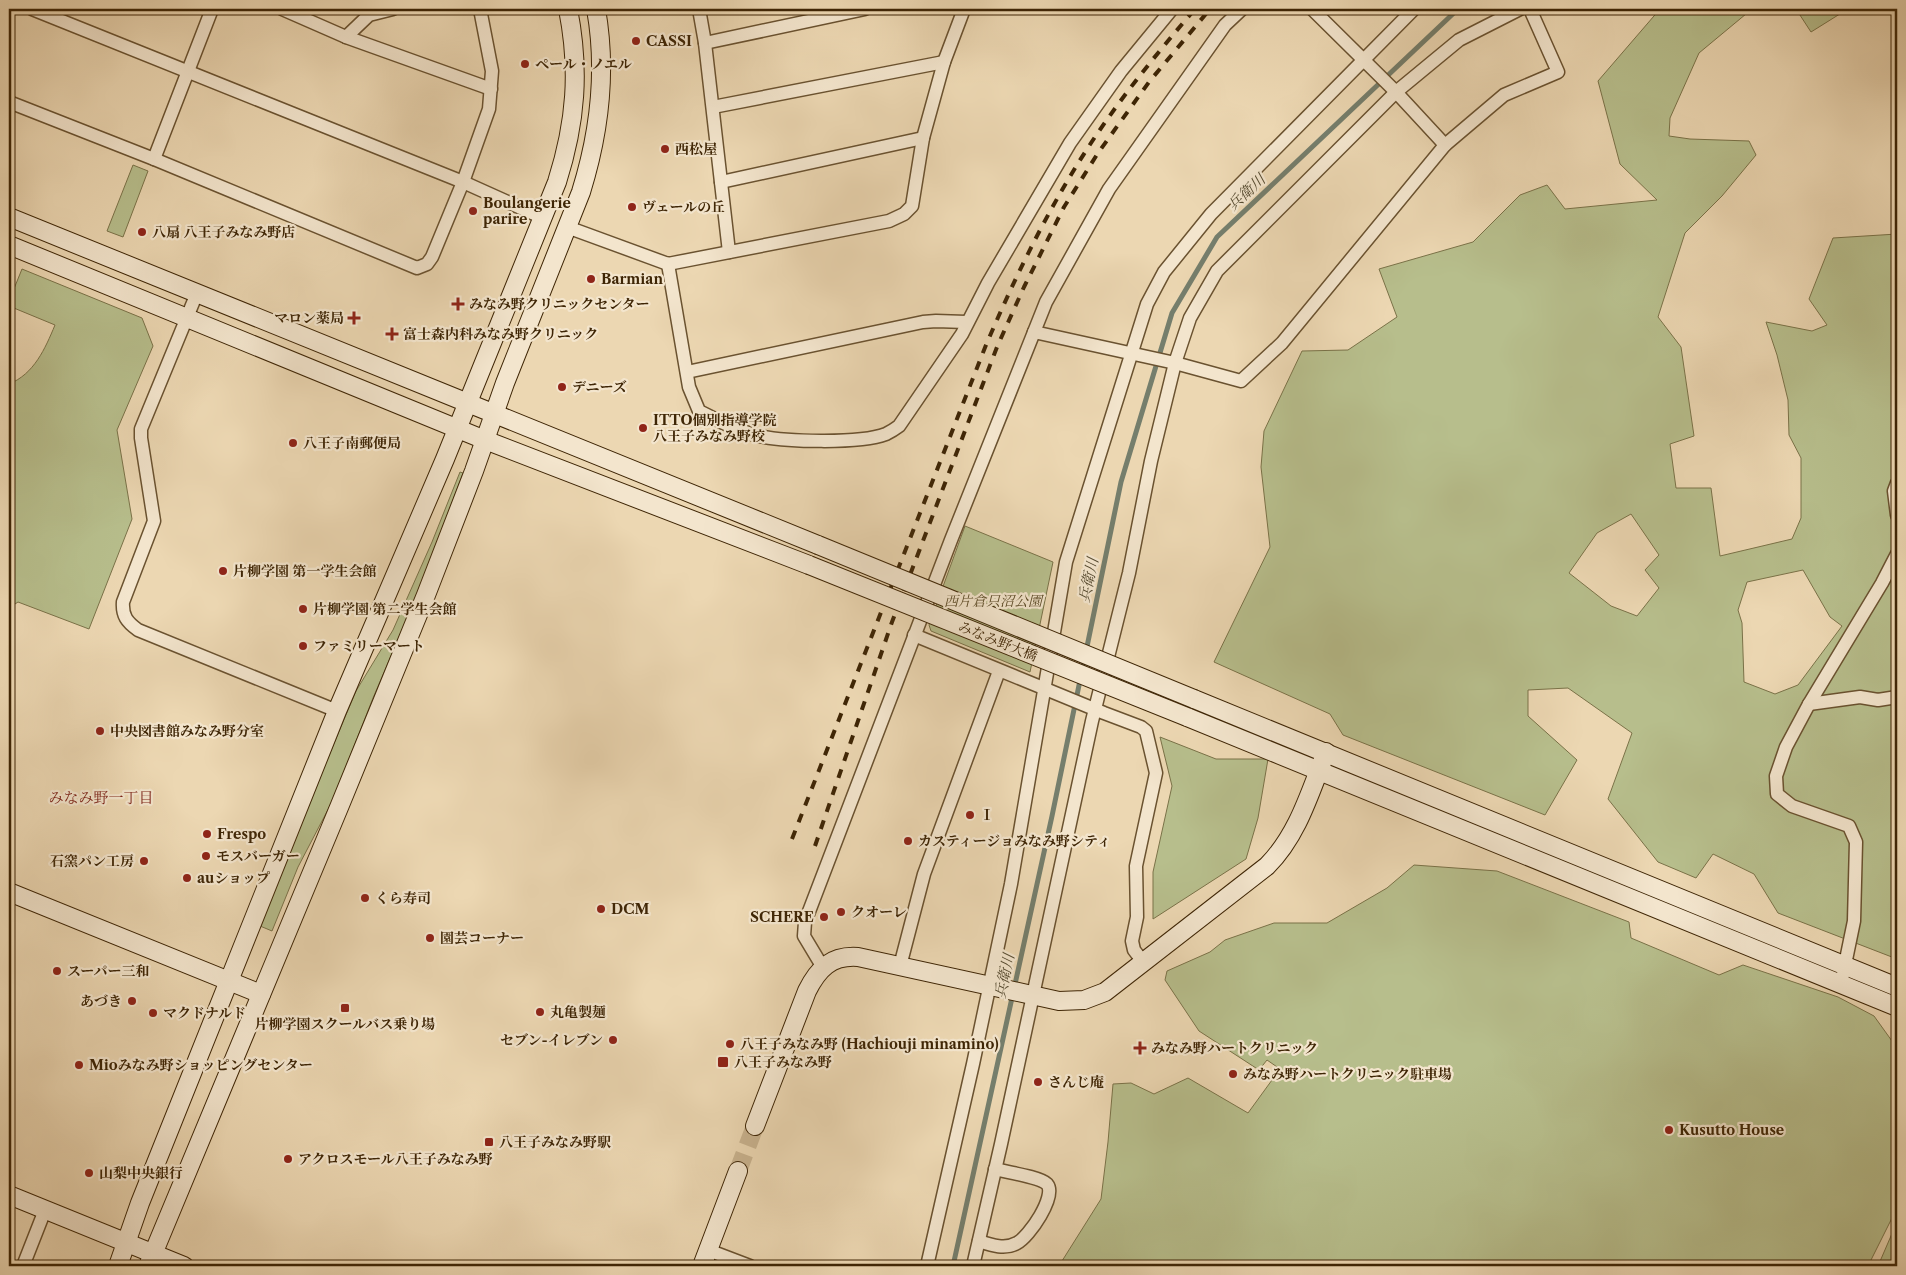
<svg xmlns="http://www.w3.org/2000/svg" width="1906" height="1275" viewBox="0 0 1906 1275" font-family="'Libre Caslon Text','Noto Serif JP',serif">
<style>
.green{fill:#b7be8c;stroke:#7a7248;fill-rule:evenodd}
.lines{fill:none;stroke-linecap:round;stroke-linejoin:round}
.stream{stroke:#757e6c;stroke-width:5}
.secondary-tunnel{stroke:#c9b38f;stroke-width:18;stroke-dasharray:18 9;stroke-linecap:butt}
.street-casing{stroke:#6a5230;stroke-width:15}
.secondary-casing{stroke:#3e2505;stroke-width:20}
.street{stroke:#f3e5cd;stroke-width:12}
.secondary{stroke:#f3e5cd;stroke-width:18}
.rail{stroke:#3e2505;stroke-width:4;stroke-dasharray:9 9;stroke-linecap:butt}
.secondary-bridge-casing{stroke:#3e2505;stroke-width:20;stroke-linecap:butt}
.secondary-bridge{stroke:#f3e5cd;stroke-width:18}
.poi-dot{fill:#8f2418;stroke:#f3e5cd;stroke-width:2}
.labels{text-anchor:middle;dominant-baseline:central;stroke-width:4.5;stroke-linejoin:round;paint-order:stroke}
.poi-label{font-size:14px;font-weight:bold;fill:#3e2505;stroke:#f3e5cd;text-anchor:start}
.park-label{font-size:14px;font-style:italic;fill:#5c4b27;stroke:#f3e5cd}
.street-label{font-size:14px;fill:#3e2505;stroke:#f3e5cd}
.water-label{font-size:15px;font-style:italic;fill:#554a30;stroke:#f3e5cd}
.neighbourhood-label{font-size:15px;fill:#7a1f14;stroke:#f3e5cd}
</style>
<rect width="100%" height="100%" fill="#ecd7b2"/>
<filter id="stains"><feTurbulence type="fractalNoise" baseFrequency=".004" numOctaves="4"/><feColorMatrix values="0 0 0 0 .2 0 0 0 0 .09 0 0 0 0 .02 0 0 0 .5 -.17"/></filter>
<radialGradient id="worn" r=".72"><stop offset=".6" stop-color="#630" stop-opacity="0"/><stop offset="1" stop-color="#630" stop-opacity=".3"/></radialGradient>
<!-- green -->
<g class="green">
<path d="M1660 9H1752L1699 53 1670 118 1669 136 1690 139 1749 141 1756 155 1722 196 1685 233 1658 317 1681 347 1694 436 1670 444 1676 488H1711L1720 556 1792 539 1801 518V458L1789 435 1788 400 1777 355 1766 322 1812 331 1827 325 1809 299 1833 238 1897 234V959L1778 913 1754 874 1713 854 1696 878 1658 862 1608 799 1632 733 1568 688 1528 690V716L1577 760 1545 815 1343 735 1330 714 1214 662 1270 547 1261 467 1264 431 1302 351 1348 350 1397 317 1379 269 1473 242 1520 195 1547 185 1565 209 1657 200 1620 164 1598 81ZM1631 514 1659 555 1645 570 1659 588 1637 616 1611 606 1569 573 1597 533ZM1803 570 1830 617 1842 626 1798 685 1775 694 1744 682 1742 623 1738 610 1747 582Z"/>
<polygon points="1796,9 1840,9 1843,12 1811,32"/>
<polygon points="133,165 148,171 123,237 107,231"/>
<path d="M22 269 142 318 153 346 117 430 132 519 89 629 18 602 9 608V384C34 374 45 349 55 325L9 306V301Z"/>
<polygon points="460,472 463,473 423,581 373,698 333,800 298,867 272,931 260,926 297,831 356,691 393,630 432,542"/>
<polygon points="965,526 1053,562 1030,672 931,631 929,625"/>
<polygon points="1160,737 1216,759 1268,759 1258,818 1246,859 1153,919 1153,872 1172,786"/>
<polygon points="1414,865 1497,871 1629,922 1631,938 1719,975 1743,965 1838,997 1874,1016 1897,1048 1897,1208 1868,1266 1056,1266 1062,1261 1101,1199 1108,1142 1113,1084 1131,1083 1154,1094 1188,1078 1248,1113 1280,1069 1267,1060 1259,1070 1199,1031 1165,980 1167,971 1210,952 1225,940 1274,923 1327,923 1387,888"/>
<polygon points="1897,1222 1897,1266 1878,1266"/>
</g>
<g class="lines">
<!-- stream -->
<polyline class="stream" points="953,1266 1052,816 1121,482 1172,313 1217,237 1458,9"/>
<!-- secondary-tunnel -->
<polyline class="secondary-tunnel" points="738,1171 755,1126"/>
<!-- street casing -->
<g class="street-casing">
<g id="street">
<polyline points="32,9 463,182 543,218"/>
<polyline points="282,9 346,37 491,89"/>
<polyline points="699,9 705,43 729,252"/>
<polyline points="1312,9 1396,92 1445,145"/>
<polyline points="346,37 369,15 393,9"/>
<polyline points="705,43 865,9"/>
<polyline points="9,102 154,159 417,268 427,264 432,257 463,182 489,109 492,71 480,9"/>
<polyline points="713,107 944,62"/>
<polyline points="154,159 212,9"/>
<polyline points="721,182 923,138"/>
<polyline points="567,227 668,264 889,221 904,214 912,206 923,138 944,62 964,9"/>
<path d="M668 264 689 387 699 411C717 420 735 430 755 435 783 442 860 444 886 434 890 432 895 429 899 426L962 334 988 283 1070 143 1121 71 1172 9"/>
<path d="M197 293 141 429V438L154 521 123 602C122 616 127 622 138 630L337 711"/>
<polyline points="1034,332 1175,363 1241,381 1282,343 1445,145 1504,95 1558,72 1530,9"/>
<polyline points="687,372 923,322 936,321 966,322"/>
<polyline points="1897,483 1894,491 1897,515"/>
<polyline points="914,635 1104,713 1141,727 1146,731 1156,773 1136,866 1137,917 1132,941 1134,950 1144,963"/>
<polyline points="1809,704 1860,697 1878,700 1897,697"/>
<polyline points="822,966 804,936 805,922 951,540 1046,302 1109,189 1225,25 1242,9"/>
<polyline points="900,966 924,874 999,671"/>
<polyline points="1841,984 1854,921 1856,842 1849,826 1792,806 1777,794 1776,776 1786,747 1809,704 1882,583 1897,554"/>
<path d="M979 1241C991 1245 1005 1250 1017 1243 1029 1237 1057 1196 1047 1184 1040 1177 1006 1172 995 1169"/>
<polyline points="708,1250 750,1266"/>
<polyline points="23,1266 45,1210"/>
<polyline points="927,1266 973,1064 1011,884 1066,562 1147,304 1164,272 1211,214 1414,9"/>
<polyline points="973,1266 1001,1144 1092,721 1129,573 1151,461 1175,363 1190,318 1217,271 1396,92 1459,40 1520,9"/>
</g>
</g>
<!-- secondary casing -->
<g class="secondary-casing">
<g id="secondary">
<polyline points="9,217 818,545"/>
<polyline points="9,245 485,440 809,565"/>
<polyline points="1194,699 1897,987"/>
<polyline points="1187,717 1897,1007"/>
<polyline points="9,892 261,994"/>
<path d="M755 1126 807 991C818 969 831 955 858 957L1059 1001 1084 1000 1105 992 1267 866C1298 835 1310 792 1326 752"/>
<polyline points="9,1195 184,1266"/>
<path d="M118 1266 140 1203 337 711 445 459 557 182C576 122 580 70 568 9"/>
<path d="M148 1266 340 805 426 595 474 471 505 383 581 192C600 131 607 71 596 9"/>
<polyline points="702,1266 738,1171"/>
</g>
</g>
<!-- street -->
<use href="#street" class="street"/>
<!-- secondary -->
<use href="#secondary" class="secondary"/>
<!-- rail -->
<g class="rail">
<path d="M792 839 986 345C1016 275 1049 207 1091 143 1122 96 1158 52 1195 9"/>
<polyline points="815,846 892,622 997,347 1024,287 1064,207 1098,153 1149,82 1210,9"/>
</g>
<!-- secondary-bridge casing -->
<g class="secondary-bridge-casing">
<g id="secondary-bridge">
<polyline points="818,545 1194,699"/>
<polyline points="809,565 1187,717"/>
</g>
</g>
<!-- secondary-bridge -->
<use href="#secondary-bridge" class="secondary-bridge"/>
</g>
<!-- markers -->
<g class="poi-dot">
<circle cx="636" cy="41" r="5"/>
<circle cx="525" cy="64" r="5"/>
<circle cx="665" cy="149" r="5"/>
<circle cx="632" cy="207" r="5"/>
<circle cx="473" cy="211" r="5"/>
<circle cx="142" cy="232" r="5"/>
<circle cx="591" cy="279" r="5"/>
<path d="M455.5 296.5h5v5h5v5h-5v5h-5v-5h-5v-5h5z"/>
<path d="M351.5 310.5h5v5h5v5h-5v5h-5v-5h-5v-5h5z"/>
<path d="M389.5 326.5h5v5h5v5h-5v5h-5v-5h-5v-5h5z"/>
<circle cx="562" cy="387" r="5"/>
<circle cx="643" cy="428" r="5"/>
<circle cx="293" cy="443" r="5"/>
<circle cx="223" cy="571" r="5"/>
<circle cx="303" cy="609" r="5"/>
<circle cx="303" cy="646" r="5"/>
<circle cx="100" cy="731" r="5"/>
<circle cx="970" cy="815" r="5"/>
<circle cx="207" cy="834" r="5"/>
<circle cx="908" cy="841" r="5"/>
<circle cx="206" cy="856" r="5"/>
<circle cx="144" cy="861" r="5"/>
<circle cx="187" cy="878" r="5"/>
<circle cx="365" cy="898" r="5"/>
<circle cx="601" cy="909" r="5"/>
<circle cx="841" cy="912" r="5"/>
<circle cx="824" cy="917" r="5"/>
<circle cx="430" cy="938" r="5"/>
<circle cx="57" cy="971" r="5"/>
<circle cx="132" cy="1001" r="5"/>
<rect x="340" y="1003" width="10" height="10" rx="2.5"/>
<circle cx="540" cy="1012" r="5"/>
<circle cx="153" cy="1013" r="5"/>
<circle cx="613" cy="1040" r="5"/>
<circle cx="730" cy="1044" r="5"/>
<path d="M1137.5 1040.5h5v5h5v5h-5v5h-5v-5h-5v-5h5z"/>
<rect x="717" y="1056" width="12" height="12" rx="2.5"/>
<circle cx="79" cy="1065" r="5"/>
<circle cx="1233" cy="1074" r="5"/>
<circle cx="1038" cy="1082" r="5"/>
<circle cx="1669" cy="1130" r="5"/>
<rect x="484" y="1137" width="10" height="10" rx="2.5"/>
<circle cx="288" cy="1159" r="5"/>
<circle cx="89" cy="1173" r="5"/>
</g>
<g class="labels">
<!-- poi labels -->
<g class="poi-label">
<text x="646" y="41">CASSI</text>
<text x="535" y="64">ペール・ノエル</text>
<text x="675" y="149">西松屋</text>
<text x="483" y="203">Boulangerie<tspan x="483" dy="16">parire</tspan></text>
<text x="642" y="207">ヴェールの丘</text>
<text x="152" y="232">八扇 八王子みなみ野店</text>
<text x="601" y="279">Barmian</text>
<text x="469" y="304">みなみ野クリニックセンター</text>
<text x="344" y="318" text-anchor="end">マロン薬局</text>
<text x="403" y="334">富士森内科みなみ野クリニック</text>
<text x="572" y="387">デニーズ</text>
<text x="653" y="420">ITTO個別指導学院<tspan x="653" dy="16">八王子みなみ野校</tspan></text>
<text x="303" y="443">八王子南郵便局</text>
<text x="233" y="571">片柳学園 第一学生会館</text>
<text x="313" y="609">片柳学園 第二学生会館</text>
<text x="313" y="646">ファミリーマート</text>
<text x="110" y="731">中央図書館みなみ野分室</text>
<text x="980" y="815">Ⅰ</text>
<text x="217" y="834">Frespo</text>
<text x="918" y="841">カスティージョみなみ野シティ</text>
<text x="216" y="856">モスバーガー</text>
<text x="134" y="861" text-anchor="end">石窯パン工房</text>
<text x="197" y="878">auショップ</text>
<text x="375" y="898">くら寿司</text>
<text x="611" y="909">DCM</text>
<text x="851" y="912">クオーレ</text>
<text x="814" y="917" text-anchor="end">SCHERE</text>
<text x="440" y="938">園芸コーナー</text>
<text x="67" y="971">スーパー三和</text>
<text x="122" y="1001" text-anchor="end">あづき</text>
<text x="550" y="1012">丸亀製麺</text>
<text x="163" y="1013">マクドナルド</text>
<text x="345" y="1024" text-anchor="middle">片柳学園スクールバス乗り場</text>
<text x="603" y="1040" text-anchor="end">セブン-イレブン</text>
<text x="740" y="1044">八王子みなみ野 (Hachiouji minamino)</text>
<text x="1151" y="1048">みなみ野ハートクリニック</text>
<text x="734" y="1062">八王子みなみ野</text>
<text x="89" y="1065">Mioみなみ野ショッピングセンター</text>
<text x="1243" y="1074">みなみ野ハートクリニック駐車場</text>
<text x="1048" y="1082">さんじ庵</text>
<text x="1679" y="1130">Kusutto House</text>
<text x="499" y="1142">八王子みなみ野駅</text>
<text x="298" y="1159">アクロスモール八王子みなみ野</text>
<text x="99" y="1173">山梨中央銀行</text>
</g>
<!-- park labels -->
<g class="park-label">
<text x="993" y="601">西片倉只沼公園</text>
</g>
<!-- street labels -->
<g class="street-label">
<text transform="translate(998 641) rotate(22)">みなみ野大橋</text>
</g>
<!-- water labels -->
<g class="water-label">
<text transform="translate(1246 192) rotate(-43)">兵衛川</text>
<text transform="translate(1088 580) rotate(-78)">兵衛川</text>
<text transform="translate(1004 976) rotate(-78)">兵衛川</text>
</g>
<!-- neighbourhood labels -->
<g class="neighbourhood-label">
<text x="101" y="797">みなみ野一丁目</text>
</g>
</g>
<!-- margin -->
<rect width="1906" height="1275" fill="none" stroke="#ecd7b2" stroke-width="30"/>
<rect x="10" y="10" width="1886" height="1255" fill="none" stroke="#3e2505" stroke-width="2.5"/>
<rect x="15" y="15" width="1876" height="1245" fill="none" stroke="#3e2505"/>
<rect width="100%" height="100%" filter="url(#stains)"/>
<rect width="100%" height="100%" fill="url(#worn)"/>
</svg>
